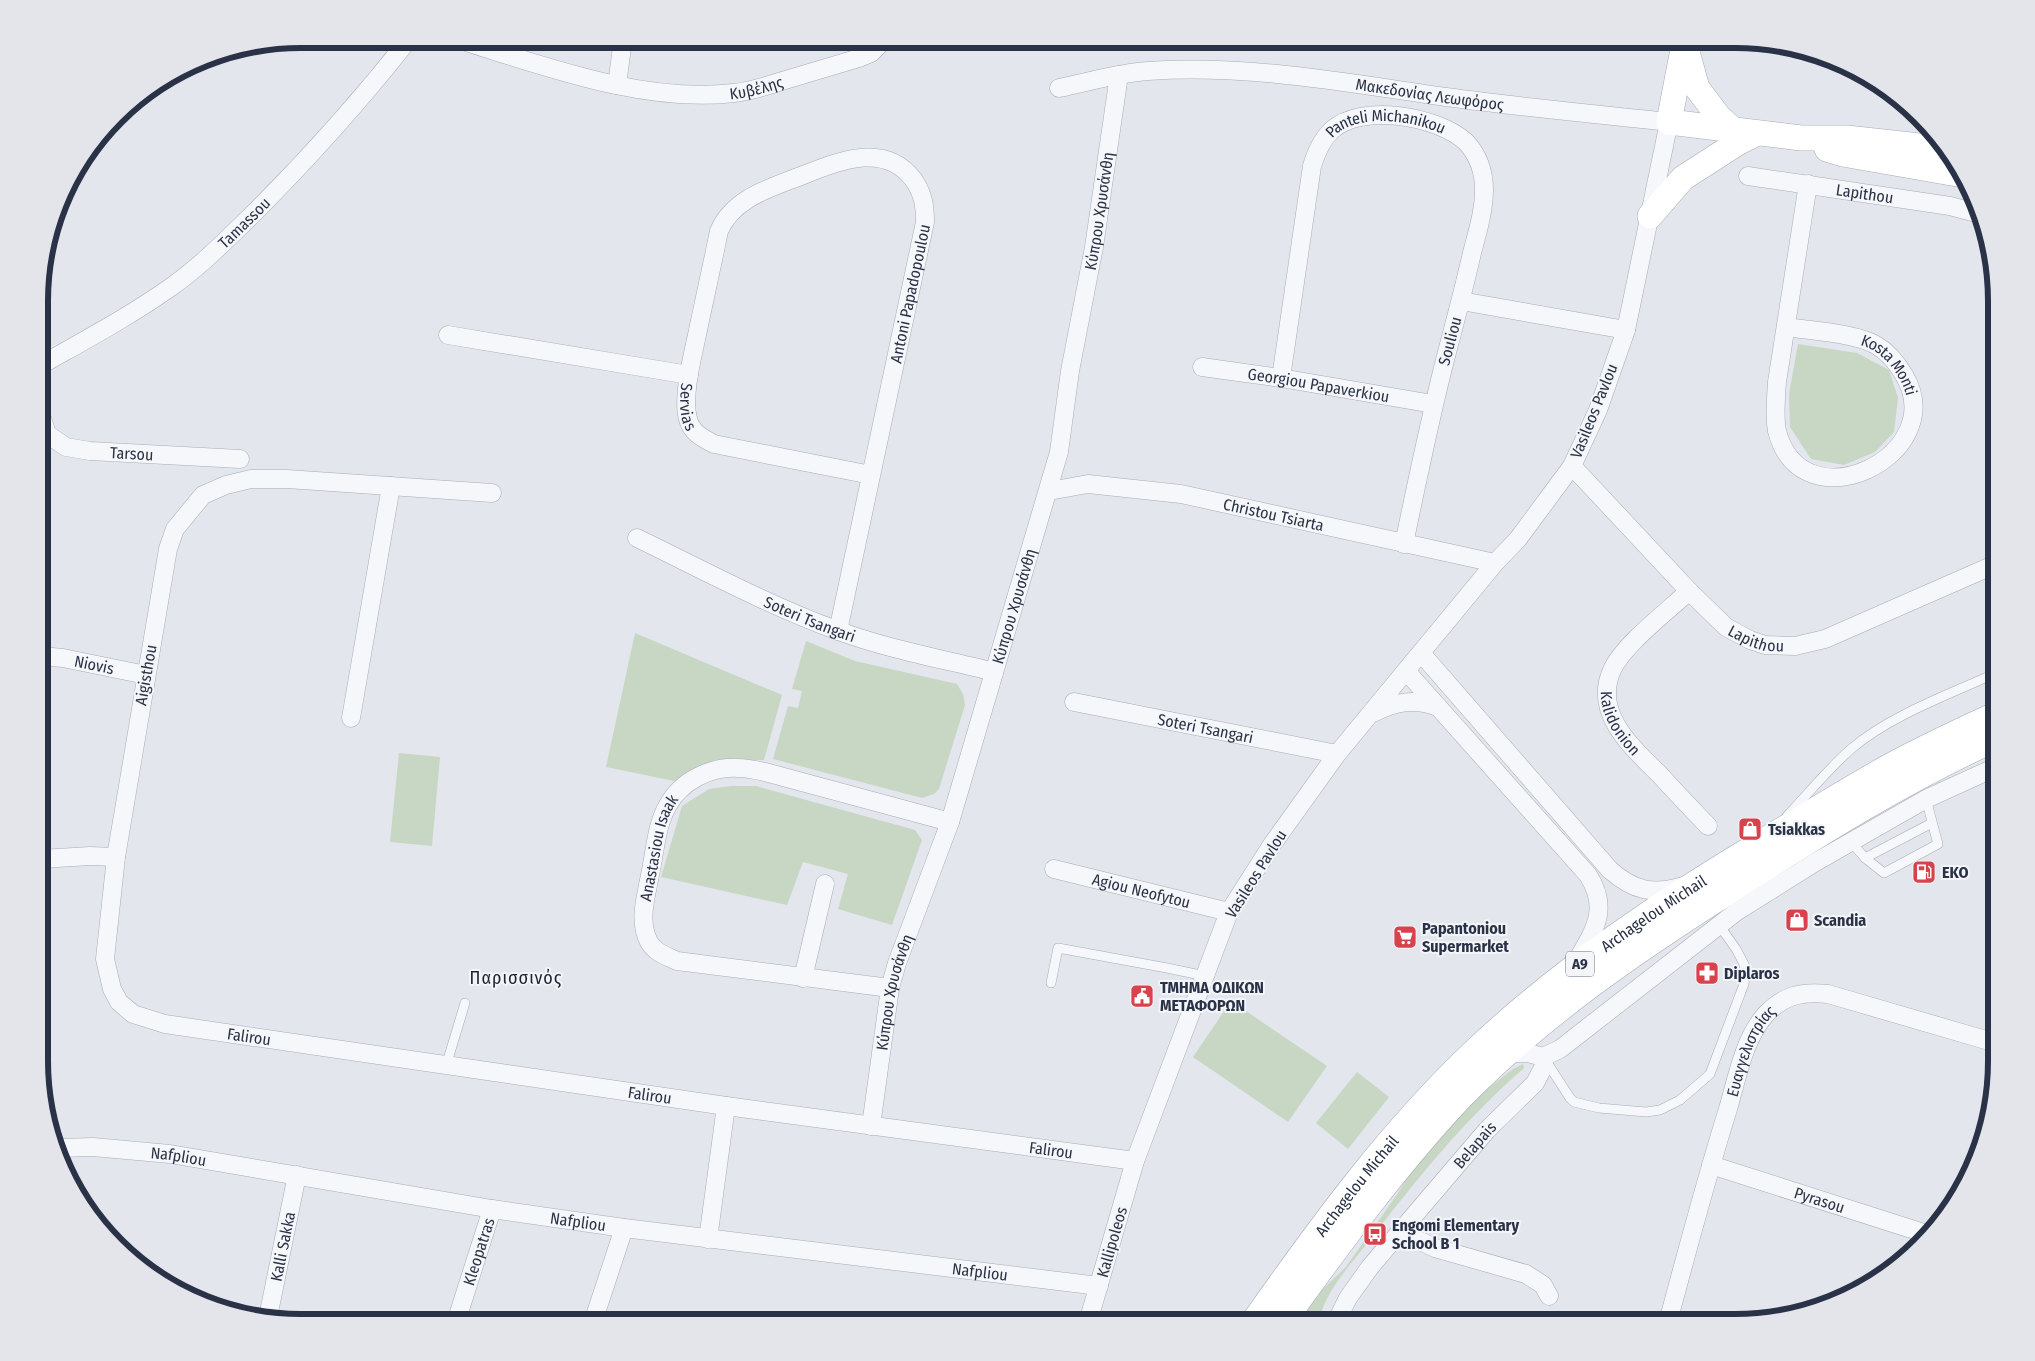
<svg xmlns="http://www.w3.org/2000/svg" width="2035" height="1361" viewBox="0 0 2035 1361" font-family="'Fira Sans Condensed',sans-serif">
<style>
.green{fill:#c7d7c4}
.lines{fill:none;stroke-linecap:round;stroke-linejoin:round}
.service-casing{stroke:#a7acb7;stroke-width:10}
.minor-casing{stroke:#a7acb7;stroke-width:19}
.secondary-casing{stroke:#a7acb7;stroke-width:26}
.primary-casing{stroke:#a2a9b9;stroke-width:29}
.service{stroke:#f6f7fa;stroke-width:9}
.minor{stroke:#f6f7fa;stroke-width:18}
.secondary{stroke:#fff;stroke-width:25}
.primary{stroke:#fff;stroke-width:28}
.labels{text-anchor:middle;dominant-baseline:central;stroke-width:4;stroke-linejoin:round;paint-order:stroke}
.shield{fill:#f3f5f9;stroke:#666c7c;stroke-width:1}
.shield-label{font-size:15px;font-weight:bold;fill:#293246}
.street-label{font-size:16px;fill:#293246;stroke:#f3f5f9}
.poi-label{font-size:16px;font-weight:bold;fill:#293246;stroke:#f3f5f9;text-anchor:start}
.neighbourhood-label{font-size:18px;letter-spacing:1px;fill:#1c2337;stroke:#f3f5f9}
.rim{fill:none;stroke:#293246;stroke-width:6}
</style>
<rect width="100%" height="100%" fill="#e3e6ec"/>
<!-- green -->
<g class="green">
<polygon points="1798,344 1857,353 1889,370 1898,398 1894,432 1875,452 1844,465 1811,459 1790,427 1789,394"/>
<polygon points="635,633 782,695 764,760 715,760 674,781 606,767"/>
<polygon points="806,641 855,661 957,684 963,694 965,705 939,789 934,794 922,798 773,759 788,706 798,708 802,691 792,689"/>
<polygon points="399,753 440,757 432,846 390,842"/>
<polygon points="731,786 756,786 915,830 922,840 892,925 838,909 848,874 803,862 787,905 661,877 682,806 709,789"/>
<polygon points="1231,1001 1327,1066 1288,1122 1193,1057"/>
<path d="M1523 1064 1524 1068C1465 1119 1416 1180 1369 1241 1353 1262 1321 1295 1320 1322H1297L1322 1290 1346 1267 1398 1193 1417 1161 1482 1093 1513 1069Z"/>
<polygon points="1357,1072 1389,1097 1348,1149 1316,1123"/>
</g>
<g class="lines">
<!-- service casing -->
<g class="service-casing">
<g id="service">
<path d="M1787 816C1808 794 1828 769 1851 749 1891 715 1948 695 1996 673"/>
<polyline points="1851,842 1865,858 1884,873 1938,844 1926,799"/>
<polyline points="1865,858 1932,823"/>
<polyline points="1051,983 1058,948 1167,968 1205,976"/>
<polyline points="1546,1061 1570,1098 1574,1102 1599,1108 1646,1112 1660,1110 1680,1100 1710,1074 1744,984 1745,973 1744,964 1736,949 1719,925"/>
<polyline points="446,1066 465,1003"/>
</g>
</g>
<!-- minor casing -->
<g class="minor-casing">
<g id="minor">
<path id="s1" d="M456 39C542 65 643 104 734 93 751 91 767 86 782 81 808 73 833 66 859 58L871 53 885 39"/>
<polyline points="617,85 623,39"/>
<path id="s2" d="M1059 88C1088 82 1118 73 1148 71 1248 64 1348 83 1446 97 1520 107 1595 114 1669 122L1626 330 1598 410 1572 466 1518 539 1495 563 1337 754 1271 846 1229 912 1135 1161 1088 1322"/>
<path id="s3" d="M1748 176 1950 206 1980 214"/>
<polyline points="1461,301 1626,330"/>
<path id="s4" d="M1787 327C1812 331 1855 333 1876 345 1888 352 1897 363 1904 375 1952 455 1802 528 1777 431 1774 416 1776 398 1777 382L1808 184"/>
<polyline points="448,335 689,375"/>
<path id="s5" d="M41 365C85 340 130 316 171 287 201 266 227 239 253 214 309 158 361 100 409 39"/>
<path id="s6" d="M1202 367 1281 378 1433 404"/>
<path id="s7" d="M1281 378 1312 166C1316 153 1321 140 1332 130 1361 103 1438 116 1466 142 1479 156 1484 172 1484 190 1484 212 1477 233 1472 253 1464 288 1455 322 1446 356 1430 418 1417 481 1404 544"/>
<path id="s8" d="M41 415 47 434 66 447 90 451 240 459"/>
<path id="s9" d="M1572 466 1689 591 1726 627 1750 640 1765 645 1795 646 1825 639 1996 564"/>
<path id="s10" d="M1049 491 1088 484 1181 494 1495 563"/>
<path id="s11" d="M492 493 287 479H251L226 485 203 495 175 529 168 549 116 857 105 959 112 989 119 1002 133 1014 165 1024 726 1106 1135 1161"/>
<path id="s12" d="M637 538C703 570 768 605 836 630 887 649 942 659 994 672"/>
<path id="s13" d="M1689 591C1668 611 1623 645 1612 670 1592 714 1634 749 1661 776 1676 793 1692 809 1708 826"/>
<path id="s14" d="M838 631 925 222C925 205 923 193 913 179 883 140 835 163 798 177 767 189 733 199 719 231 712 266 704 301 697 335 692 358 682 397 688 419 691 432 702 438 714 444L871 475"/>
<path d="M1421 653 1610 870C1634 891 1653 895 1683 886"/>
<path id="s15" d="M41 656 63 658 146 675"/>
<path d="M1407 672 1588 875C1610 909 1594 931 1576 962"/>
<path id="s16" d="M1074 702 1337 754"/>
<path d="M1375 712C1396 702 1414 698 1438 707"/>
<polyline points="351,718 391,486"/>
<polyline points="41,859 90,856 116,857"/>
<path id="s17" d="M1054 869 1229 912"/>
<polyline points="803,978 825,884"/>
<path id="s18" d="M890 988 677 961C667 956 655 953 649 942 638 921 646 897 650 875 655 853 656 825 668 805 681 781 711 766 739 768 747 768 756 770 765 772L950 822"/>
<polyline points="1506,1053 1528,1053 1543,1057 1560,1049 1736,912 1814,863 1926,799 1996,767"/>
<path id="s19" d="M871 1126 890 988 897 963 950 822 1059 452 1070 371 1094 247 1119 75"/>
<path id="s20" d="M59 1148 93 1147 170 1154 492 1209 624 1228 1099 1286"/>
<path id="s21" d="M1711 1165 1927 1234"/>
<polyline points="1401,1232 1435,1248 1526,1274 1543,1285 1549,1296"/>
<polyline points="708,1239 726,1106"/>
<path id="s22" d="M268 1317 297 1175"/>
<path id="s23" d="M456 1322 492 1209"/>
<polyline points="593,1322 624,1228"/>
<path id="s24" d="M1338 1322 1340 1314 1348 1298 1370 1267 1487 1130 1535 1083 1544 1066 1543 1057"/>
<path id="s25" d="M1668 1322C1687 1251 1706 1179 1728 1109 1737 1078 1744 1038 1766 1014 1784 995 1803 991 1828 994L1996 1043"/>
</g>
</g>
<!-- secondary casing -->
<g class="secondary-casing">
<g id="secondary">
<polyline points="1685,39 1669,122 1801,138 1847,138 1946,149"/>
<polyline points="1686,48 1697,88 1719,117 1733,130"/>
<polyline points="1827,149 1843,154 1963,175"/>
<polyline points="1650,216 1683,178 1739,142 1757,133"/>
</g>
</g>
<!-- primary casing -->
<g class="primary-casing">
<g id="primary">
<path id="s26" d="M1255 1322C1322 1227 1392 1131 1477 1051 1564 969 1663 903 1765 842 1805 818 1845 793 1886 770 1922 750 1959 733 1996 716"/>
<path d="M1281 1322C1337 1245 1394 1166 1459 1097 1540 1014 1637 948 1735 886 1819 832 1904 779 1996 737"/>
</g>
</g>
<!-- service -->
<use href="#service" class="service"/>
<!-- minor -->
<use href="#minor" class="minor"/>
<!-- secondary -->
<use href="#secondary" class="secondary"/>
<!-- primary -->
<use href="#primary" class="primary"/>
</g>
<!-- icons -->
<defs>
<g id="shop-square" transform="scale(1.25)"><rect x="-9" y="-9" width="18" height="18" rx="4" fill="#d8424c" stroke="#f3f5f9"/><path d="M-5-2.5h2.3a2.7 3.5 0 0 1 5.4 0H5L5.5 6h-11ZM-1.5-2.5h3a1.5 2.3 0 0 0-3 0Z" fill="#fff"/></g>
<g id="fuel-square" transform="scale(1.25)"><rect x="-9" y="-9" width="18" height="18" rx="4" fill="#d8424c" stroke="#f3f5f9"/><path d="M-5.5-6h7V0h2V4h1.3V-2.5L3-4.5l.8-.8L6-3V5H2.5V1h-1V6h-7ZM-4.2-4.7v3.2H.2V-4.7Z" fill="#fff"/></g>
<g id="supermarket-square" transform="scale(1.25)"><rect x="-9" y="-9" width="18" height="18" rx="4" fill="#d8424c" stroke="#f3f5f9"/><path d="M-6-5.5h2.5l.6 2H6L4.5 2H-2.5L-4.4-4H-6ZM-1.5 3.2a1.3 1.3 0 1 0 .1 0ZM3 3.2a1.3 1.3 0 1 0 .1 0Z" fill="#fff"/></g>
<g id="pharmacy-square" transform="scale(1.25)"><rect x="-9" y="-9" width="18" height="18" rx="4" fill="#d8424c" stroke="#f3f5f9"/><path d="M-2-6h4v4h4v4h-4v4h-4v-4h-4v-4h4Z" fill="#fff"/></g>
<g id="civic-square" transform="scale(1.25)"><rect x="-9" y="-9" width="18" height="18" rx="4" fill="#d8424c" stroke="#f3f5f9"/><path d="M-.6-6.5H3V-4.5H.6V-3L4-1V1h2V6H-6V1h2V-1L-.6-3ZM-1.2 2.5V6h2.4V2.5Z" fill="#fff"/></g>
<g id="bus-square" transform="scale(1.25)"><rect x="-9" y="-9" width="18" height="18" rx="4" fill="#d8424c" stroke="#f3f5f9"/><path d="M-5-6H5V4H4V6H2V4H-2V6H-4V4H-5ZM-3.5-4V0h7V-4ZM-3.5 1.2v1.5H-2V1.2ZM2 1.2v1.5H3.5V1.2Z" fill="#fff"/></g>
</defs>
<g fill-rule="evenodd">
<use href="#shop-square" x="1750" y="829"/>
<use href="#fuel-square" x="1924" y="872"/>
<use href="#shop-square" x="1797" y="920"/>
<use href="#supermarket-square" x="1405" y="937"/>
<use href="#pharmacy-square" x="1707" y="973"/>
<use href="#civic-square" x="1142" y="996"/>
<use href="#bus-square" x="1375" y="1234"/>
</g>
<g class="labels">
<!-- shield labels -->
<rect class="shield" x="1566" y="951.5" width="28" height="25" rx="4"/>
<g class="shield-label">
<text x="1580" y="964">A9</text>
</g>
<!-- street labels -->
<g class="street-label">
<text stroke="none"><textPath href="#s1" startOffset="308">Κυβέλης</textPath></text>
<text stroke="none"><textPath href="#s2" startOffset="374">Μακεδονίας Λεωφόρος</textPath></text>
<text stroke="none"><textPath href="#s7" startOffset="312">Panteli Michanikou</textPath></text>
<text stroke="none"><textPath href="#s3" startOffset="118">Lapithou</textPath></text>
<text stroke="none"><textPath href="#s19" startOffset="946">Κύπρου Χρυσάνθη</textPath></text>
<text stroke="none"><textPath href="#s5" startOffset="249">Tamassou</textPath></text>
<text stroke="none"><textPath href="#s14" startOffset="345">Antoni Papadopoulou</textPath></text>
<text transform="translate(1450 341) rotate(-75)">Souliou</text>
<text stroke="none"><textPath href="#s4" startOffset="115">Kosta Monti</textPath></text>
<text stroke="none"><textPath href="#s6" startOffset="118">Georgiou Papaverkiou</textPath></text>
<text stroke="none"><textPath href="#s14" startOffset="866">Servias</textPath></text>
<text transform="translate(1594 411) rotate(-68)">Vasileos Pavlou</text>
<text stroke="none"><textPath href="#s8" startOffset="109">Tarsou</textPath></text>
<text stroke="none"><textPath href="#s10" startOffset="228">Christou Tsiarta</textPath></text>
<text stroke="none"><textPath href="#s19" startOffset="541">Κύπρου Χρυσάνθη</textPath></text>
<text stroke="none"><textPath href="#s12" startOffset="191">Soteri Tsangari</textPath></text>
<text stroke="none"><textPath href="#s9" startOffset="256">Lapithou</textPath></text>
<text stroke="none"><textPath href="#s15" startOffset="54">Niovis</textPath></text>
<text transform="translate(146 675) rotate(-80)">Aigisthou</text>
<text stroke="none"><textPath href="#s13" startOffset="168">Kalidonion</textPath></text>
<text stroke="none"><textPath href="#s16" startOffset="134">Soteri Tsangari</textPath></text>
<text stroke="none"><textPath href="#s18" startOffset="346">Anastasiou Isaak</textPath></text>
<text transform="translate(1256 874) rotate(-58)">Vasileos Pavlou</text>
<text stroke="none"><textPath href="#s17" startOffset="90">Agiou Neofytou</textPath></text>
<text stroke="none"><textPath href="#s26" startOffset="575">Archagelou Michail</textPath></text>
<text stroke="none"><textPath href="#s19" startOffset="136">Κύπρου Χρυσάνθη</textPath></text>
<text stroke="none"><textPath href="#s11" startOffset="955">Falirou</textPath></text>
<text stroke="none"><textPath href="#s25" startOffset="284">Ευαγγελιστρίας</textPath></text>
<text stroke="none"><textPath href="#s11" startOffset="1360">Falirou</textPath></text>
<text stroke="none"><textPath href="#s24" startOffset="225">Belapais</textPath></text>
<text stroke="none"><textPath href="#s11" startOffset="1765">Falirou</textPath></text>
<text stroke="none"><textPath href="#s20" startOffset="120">Nafpliou</textPath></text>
<text stroke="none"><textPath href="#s26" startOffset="170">Archagelou Michail</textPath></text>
<text stroke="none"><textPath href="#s21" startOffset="114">Pyrasou</textPath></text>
<text stroke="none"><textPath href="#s20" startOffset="525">Nafpliou</textPath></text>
<text transform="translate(1112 1242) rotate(-74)">Kallipoleos</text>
<text stroke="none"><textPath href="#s22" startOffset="72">Kalli Sakka</textPath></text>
<text stroke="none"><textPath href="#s23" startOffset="74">Kleopatras</textPath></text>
<text stroke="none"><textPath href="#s20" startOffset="930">Nafpliou</textPath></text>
</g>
<!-- poi labels -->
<g class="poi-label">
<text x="1768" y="829">Tsiakkas</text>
<text x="1942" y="872">EKO</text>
<text x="1814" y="920">Scandia</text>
<text x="1422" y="928">Papantoniou<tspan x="1422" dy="18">Supermarket</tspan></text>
<text x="1724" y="973">Diplaros</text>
<text x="1160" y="987">ΤΜΗΜΑ ΟΔΙΚΩΝ<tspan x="1160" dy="18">ΜΕΤΑΦΟΡΩΝ</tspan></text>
<text x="1392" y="1225">Engomi Elementary<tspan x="1392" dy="18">School B 1</tspan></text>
</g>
<!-- neighbourhood labels -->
<g class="neighbourhood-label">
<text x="516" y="978">Παρισσινός</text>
</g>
</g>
<!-- crop -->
<path d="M0 0H2035V1361H0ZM301 48H1735A253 253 0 0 1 1988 301V1061A253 253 0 0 1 1735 1314H301A253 253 0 0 1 48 1061V301A253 253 0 0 1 301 48Z" fill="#e3e5eb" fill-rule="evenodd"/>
<path class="rim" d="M301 48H1735A253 253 0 0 1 1988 301V1061A253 253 0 0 1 1735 1314H301A253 253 0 0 1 48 1061V301A253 253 0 0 1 301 48Z"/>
</svg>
